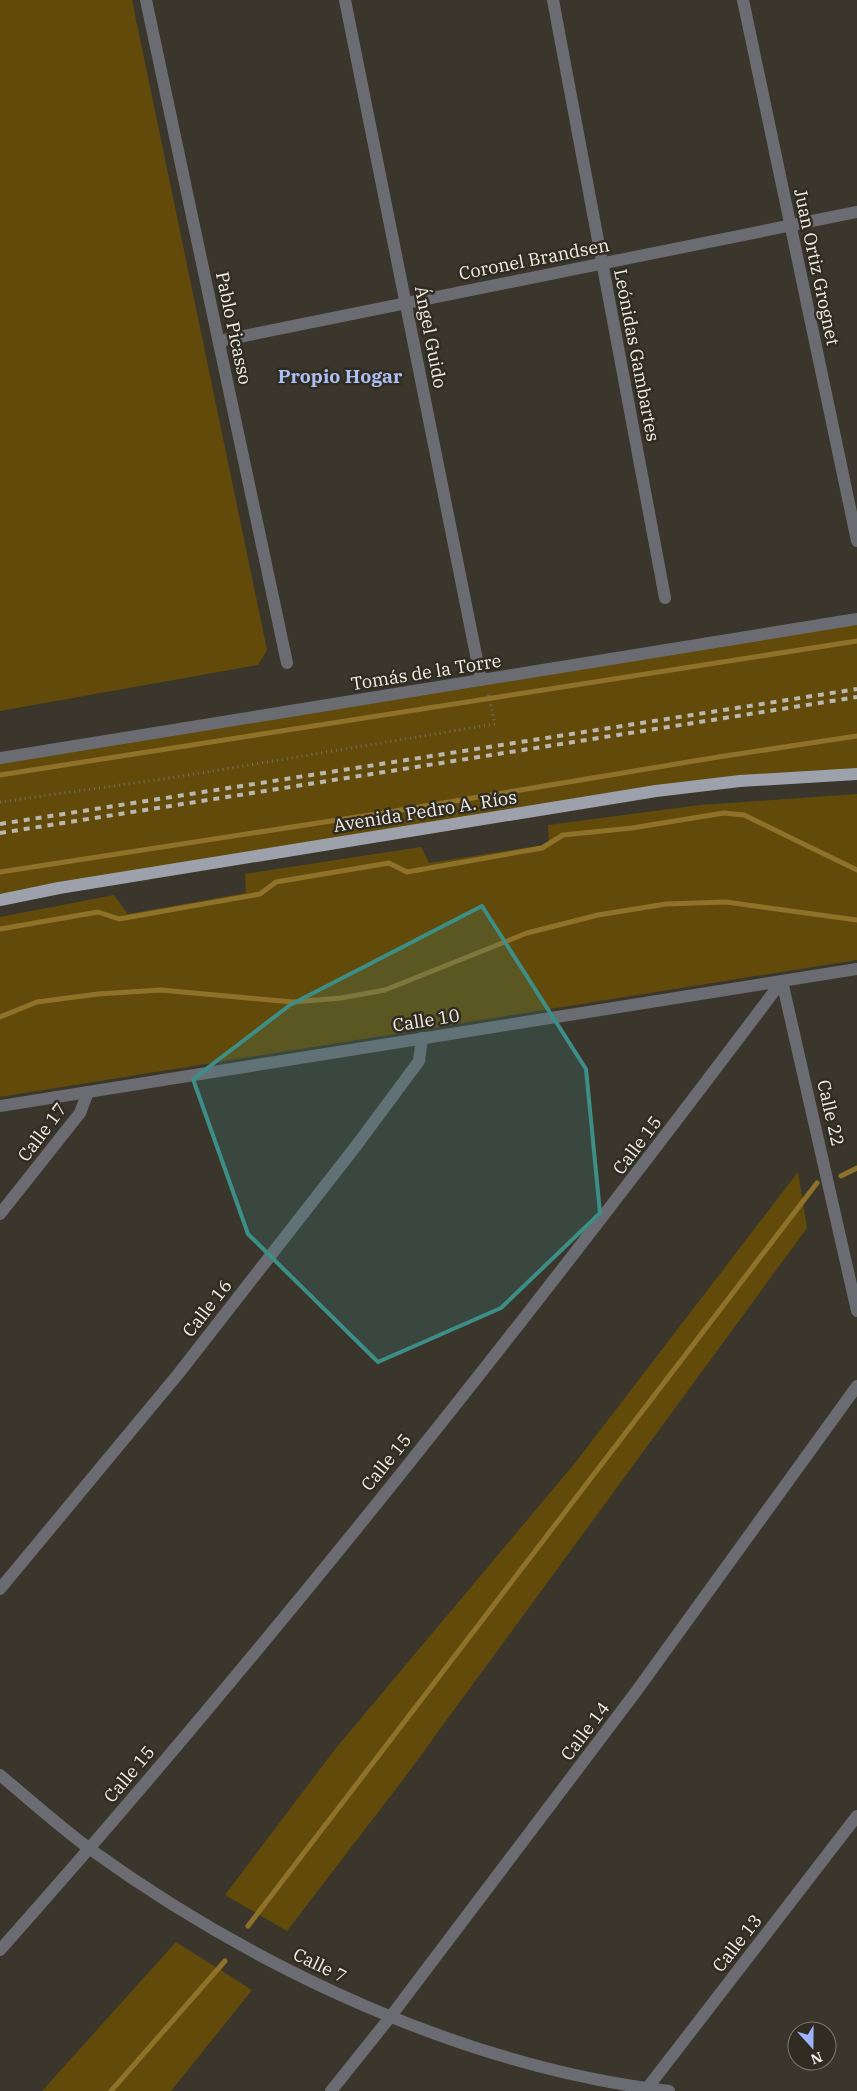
<svg xmlns="http://www.w3.org/2000/svg" width="857" height="2091" viewBox="0 0 857 2091" font-family="'IBM Plex Serif',serif">
<style>
.green{fill:#624a0a}
.lines{fill:none;stroke-linecap:round;stroke-linejoin:round}
.stream{stroke:#8f722a;stroke-width:5}
.path{stroke:#736f66;stroke-width:3;stroke-dasharray:1 4;stroke-linecap:butt}
.minor{stroke:#6a6c71;stroke-width:12}
.major{stroke:#9da1ab;stroke-width:12}
.rail{stroke:#bab7af;stroke-width:4;stroke-dasharray:6 6;stroke-linecap:butt}
.marked{fill:#3c8e86;fill-opacity:0.2;stroke:#3c8e86;stroke-width:4;stroke-linejoin:round}
.labels{text-anchor:middle;dominant-baseline:central;stroke-width:5;stroke-linejoin:round;paint-order:stroke}
.street-label{font-size:18px;fill:#f1efe8;stroke:#302c22}
.neighbourhood-label{font-size:19px;font-weight:bold;fill:#acbff5;stroke:#302c22}
</style>
<rect width="100%" height="100%" fill="#3a362c"/>
<!-- green -->
<g class="green">
<polygon points="0,0 132,0 267,650 258,665 0,711"/>
<polygon points="857,619 857,774 740,781 0,900 0,758"/>
<polygon points="857,794 857,960 0,1097 0,917 114,895 128,914 246,893 245,874 421,847 429,863 549,844 548,825 700,805"/>
<polygon points="798,1172 807,1228 402,1781 287,1931 225,1895 336,1748 575,1463"/>
<polygon points="176,1942 252,1990 171,2091 42,2091"/>
</g>
<g class="lines">
<!-- stream -->
<g class="stream">
<polyline points="0,775 857,641"/>
<polyline points="0,872 383,813 718,757 857,736"/>
<polyline points="0,929 98,912 119,919 260,894 276,882 389,863 407,872 542,848 563,835 632,828 724,813 744,815 857,870"/>
<polyline points="0,1017 37,1002 98,994 161,990 293,1002 341,998 385,990 527,933 598,915 666,904 726,902 857,920"/>
<polyline points="841,1176 857,1168"/>
<polyline points="248,1926 817,1183"/>
<polyline points="111,2091 225,1961"/>
</g>
<!-- path -->
<polyline class="path" points="0,802 177,777 495,724 488,692"/>
<!-- minor -->
<g class="minor">
<polyline points="146,0 287,663"/>
<polyline points="345,0 481,680"/>
<polyline points="553,0 665,598"/>
<polyline points="743,0 857,541"/>
<polyline points="219,341 857,212"/>
<polyline points="0,758 857,619"/>
<polyline points="782,981 857,1311"/>
<polyline points="0,1106 857,969"/>
<polyline points="0,1214 80,1113 88,1092"/>
<polyline points="0,1589 179,1373 356,1146 419,1061 422,1038"/>
<path d="M0 1775C30 1800 59 1826 90 1849 256 1969 465 2067 669 2091"/>
<path d="M0 1950C275 1641 533 1312 782 981"/>
<polyline points="331,2091 391,2016 635,1693 857,1386"/>
<polyline points="645,2091 857,1816"/>
</g>
<!-- major -->
<polyline class="major" points="0,900 59,888 656,791 740,781 857,774"/>
<!-- rail -->
<g class="rail">
<polyline points="0,824 857,689"/>
<polyline points="0,833 857,697"/>
</g>
</g>
<!-- marked area -->
<path class="marked" d="M482 906 586 1069 600 1213 501 1308 378 1362 248 1234 193 1079 290 1005Z"/>
<g class="labels">
<!-- street labels -->
<g class="street-label">
<text transform="translate(534 259) rotate(-11)">Coronel Brandsen</text>
<text transform="translate(817 267) rotate(78)">Juan Ortiz Grognet</text>
<text transform="translate(234 328) rotate(78)">Pablo Picasso</text>
<text transform="translate(431 337) rotate(79)">Ángel Guido</text>
<text transform="translate(637 355) rotate(79)">Leónidas Gambartes</text>
<text transform="translate(426 672) rotate(-9)">Tomás de la Torre</text>
<text transform="translate(425 811) rotate(-9)">Avenida Pedro A. Ríos</text>
<text transform="translate(426 1020) rotate(-9)">Calle 10</text>
<text transform="translate(831 1113) rotate(77)">Calle 22</text>
<text transform="translate(42 1132) rotate(-53)">Calle 17</text>
<text transform="translate(637 1145) rotate(-53)">Calle 15</text>
<text transform="translate(207 1308) rotate(-52)">Calle 16</text>
<text transform="translate(386 1462) rotate(-51)">Calle 15</text>
<text transform="translate(585 1731) rotate(-53)">Calle 14</text>
<text transform="translate(129 1774) rotate(-50)">Calle 15</text>
<text transform="translate(737 1943) rotate(-52)">Calle 13</text>
<text transform="translate(320 1965) rotate(26)">Calle 7</text>
</g>
<!-- neighbourhood labels -->
<g class="neighbourhood-label">
<text x="340" y="376">Propio Hogar</text>
</g>
</g>
<!-- north arrow -->
<g transform="translate(812 2046) rotate(159)"><circle r="24" fill="#302c22" stroke="#7d7a71"/>
<path d="M0-4L9 19L0 12L-9 19Z" fill="#9cb4fd"/>
<text y="-8" font-size="14" font-weight="bold" text-anchor="middle" fill="#f1efe8">N</text>
</g>
</svg>
